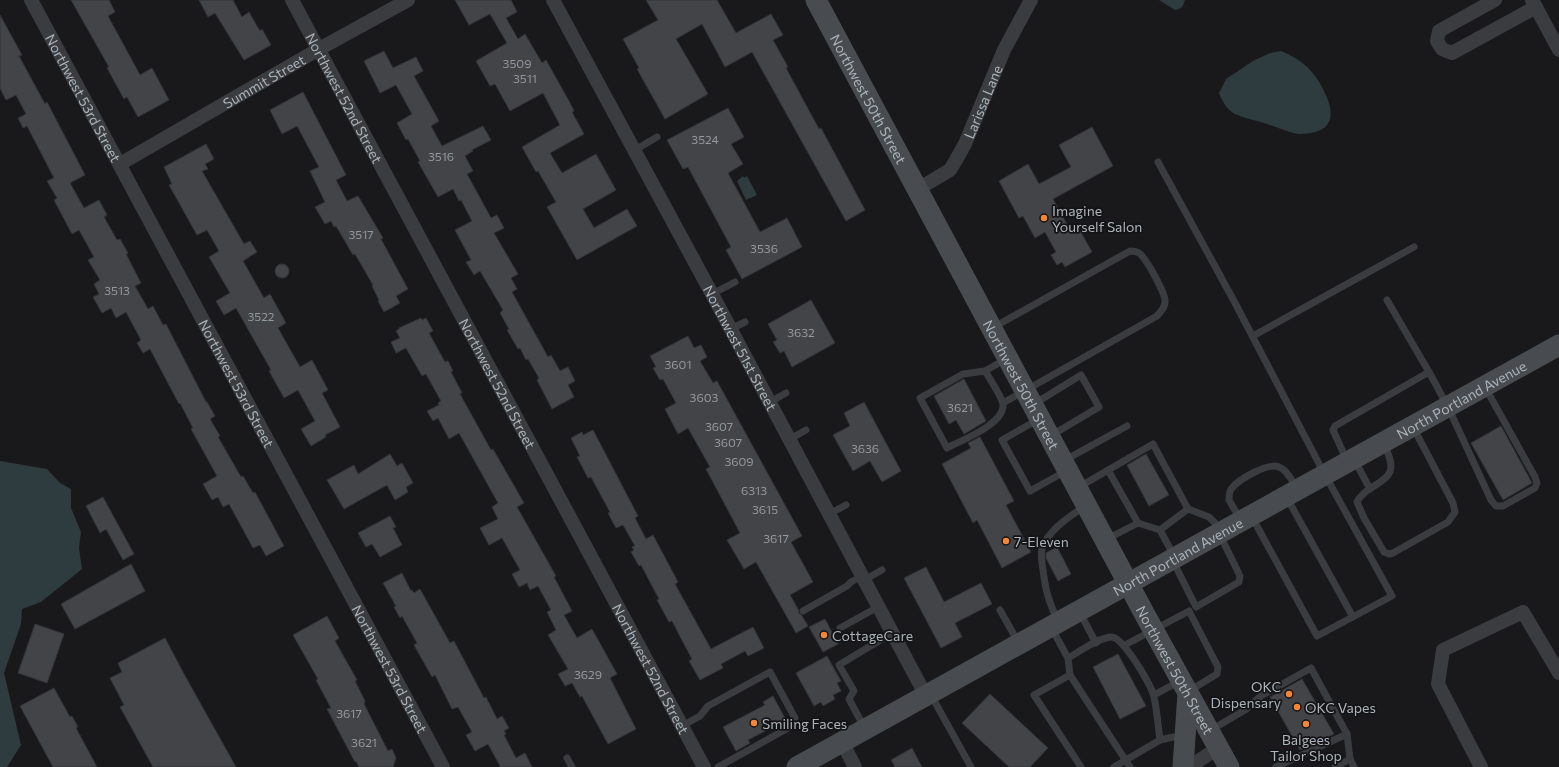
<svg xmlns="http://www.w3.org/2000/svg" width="1559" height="767" viewBox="0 0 1559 767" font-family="Commissioner,sans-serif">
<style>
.water{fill:#2e3c3f}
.building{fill:#434448;stroke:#333437}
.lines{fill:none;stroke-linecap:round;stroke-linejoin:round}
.service{stroke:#3a3c40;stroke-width:7}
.minor{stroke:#3a3c40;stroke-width:14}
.secondary{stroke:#484c50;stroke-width:21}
.poi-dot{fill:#f58636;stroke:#141416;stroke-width:1.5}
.labels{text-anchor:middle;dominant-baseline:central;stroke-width:3.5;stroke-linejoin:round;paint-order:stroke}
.number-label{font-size:12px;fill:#91989e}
.street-label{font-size:14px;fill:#abb4bb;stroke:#141416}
.poi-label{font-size:14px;fill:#abb4bb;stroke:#141416;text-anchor:start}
</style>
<rect width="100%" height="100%" fill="#19191b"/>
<!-- water -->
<g class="water">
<path d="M1159 0H1185C1183 6 1182 9 1175 10Z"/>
<path d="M1281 51C1301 59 1315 71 1324 91 1337 117 1332 134 1299 134 1290 133 1274 126 1264 123 1255 120 1244 118 1235 114 1227 110 1222 101 1219 93L1226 79 1253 61 1270 53Z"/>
<polygon points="743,176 744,178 747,176 757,195 746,200 737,181"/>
<polygon points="0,461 47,469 60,483 71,489 71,508 81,532 79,548 82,569 41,602 22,609 21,624 4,673 21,745 7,767 0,767"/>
</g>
<!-- building -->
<g class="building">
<polygon points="71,0 109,0 115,12 108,16 140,75 152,68 169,100 138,117 127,97 124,99 107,68 109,67"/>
<polygon points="199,0 233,0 242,17 249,12 260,31 262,29 271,45 244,60 215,13 208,17"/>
<polygon points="455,0 511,0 517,12 506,18 518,39 525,34 542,63 546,60 569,101 574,111 572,112 584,134 550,153 562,173 596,154 616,190 583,209 594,228 627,209 637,226 577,260 547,207 556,202 538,171 536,172 522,147 560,125 543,93 510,111 495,84 490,86 476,61 507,43 490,14 469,25"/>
<polygon points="646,0 717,0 736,33 771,14 783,35 773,40 788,67 786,68 819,129 821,128 865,210 846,221 752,52 725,67 702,24 676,39 708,94 665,119 637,69 639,68 623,39 658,20"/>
<polygon points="0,15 22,55 19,56 45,104 47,102 85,175 70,183 84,208 99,200 107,215 104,217 117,240 120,239 128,253 126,254 141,283 135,286 148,309 153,306 163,325 166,324 206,402 207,402 215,416 210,419 220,436 218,437 241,477 243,476 253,493 255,492 284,546 266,556 260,545 253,548 229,504 223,507 218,497 212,500 203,484 217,476 191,429 193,428 180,403 179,404 150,349 143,353 137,343 141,340 126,312 116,318 111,308 102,313 93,297 99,294 94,284 100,280 88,260 94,257 79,230 72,234 54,200 57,198 47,181 54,178 27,126 23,128 18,118 26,114 16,95 6,100 0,88"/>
<polygon points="384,51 393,68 416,57 423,71 414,76 439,121 431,126 442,146 483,126 491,140 472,150 473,151 465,156 473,171 467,174 491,218 497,215 504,228 494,233 518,274 511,278 517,289 512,292 548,357 551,355 560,371 568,367 575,381 568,385 574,397 552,409 537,380 539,378 528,359 526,360 520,348 518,349 507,330 509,329 500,313 503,310 480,271 474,275 466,262 471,260 455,230 472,221 461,200 459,201 453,189 438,197 418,162 420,161 408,139 406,140 397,123 412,114 396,85 380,93 364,61"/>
<polygon points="303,92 346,175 336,180 347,201 358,196 383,238 381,239 408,289 396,296 400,303 384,312 378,301 379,300 372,286 373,285 355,254 353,255 336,226 334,227 331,221 325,224 315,207 325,202 310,171 319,167 297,126 282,134 270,110"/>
<polygon points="728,108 744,137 731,144 743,164 728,173 760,232 787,218 802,247 742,279 726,250 731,247 688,167 683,169 667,140"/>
<polygon points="1092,127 1113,166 1053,199 1071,232 1078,227 1092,252 1065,267 1062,262 1057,265 1051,255 1056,252 1045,232 1035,238 1023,216 1019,218 999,181 1028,164 1039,184 1071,167 1059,145"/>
<polygon points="206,144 214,159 205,164 208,169 202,171 244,244 250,241 257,252 243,261 264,298 270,294 286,323 278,328 300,367 312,360 328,390 322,393 340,427 325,435 326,437 311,446 301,429 315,421 298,390 284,398 269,371 271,370 236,308 224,315 216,301 230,293 209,257 219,251 207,230 197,235 169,185 172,184 164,167"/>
<circle cx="282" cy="271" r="7"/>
<polygon points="811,300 835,343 792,367 784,351 780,353 773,342 777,340 768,324"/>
<polygon points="421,318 422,320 426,318 433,331 429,333 445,362 448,361 453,371 451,372 462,393 460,394 491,450 493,449 524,503 517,507 556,576 554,577 572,611 564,615 577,638 592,629 617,674 610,678 636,729 608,744 582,696 580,697 572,683 565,686 558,674 568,669 548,635 556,630 547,612 551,610 538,586 530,590 527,583 519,587 512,574 520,570 502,538 489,545 480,528 498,519 492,507 498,503 459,433 449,439 438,418 433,421 427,411 439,405 438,403 441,401 426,374 422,376 406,348 396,353 391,342 400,338 396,331 399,329 399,328"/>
<polygon points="688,336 694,348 701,345 707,357 700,361 713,383 717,381 802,536 791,542 813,582 790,595 798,609 799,613 802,616 808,626 796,633 756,562 744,569 727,540 740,533 706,469 710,467 688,428 678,434 665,409 676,403 663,379 660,380 653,368 656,367 650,356"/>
<polygon points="964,379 986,421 964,434 956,420 949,424 934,396"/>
<polygon points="864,402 901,471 882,482 870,461 853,471 833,435 850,426 844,413"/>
<polygon points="1501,426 1532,483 1503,500 1471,443"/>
<polygon points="593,430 638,516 635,518 646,539 653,535 678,582 675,584 711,649 753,627 764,648 748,656 745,651 721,664 723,668 700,680 689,661 692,659 684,644 672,621 669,622 657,600 659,599 641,565 639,566 631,552 634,550 632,547 635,546 623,525 616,528 608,513 610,512 591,477 588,478 577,457 580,456 571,438 582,432 583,435"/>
<polygon points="980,437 1014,501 1006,505 1031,552 1002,568 977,520 973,523 942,464 971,448 968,443"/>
<polygon points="390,454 397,466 402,463 413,483 406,487 408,492 395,500 387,485 344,509 327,480 354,465 358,474"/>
<polygon points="1146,454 1169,495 1149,506 1127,465"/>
<polygon points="103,497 134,554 123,560 106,529 100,533 86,506"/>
<polygon points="390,516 396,527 393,528 402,545 380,557 372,544 366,547 358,533"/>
<polygon points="1057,547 1071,574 1058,581 1046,558 1046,553"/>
<polygon points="131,564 145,591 75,629 61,604"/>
<polygon points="926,567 944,602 981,583 992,604 955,623 962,637 941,648 904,578"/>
<polygon points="402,573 411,591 412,590 414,593 420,589 450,643 454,641 484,698 486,697 497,719 502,716 509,728 504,731 506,734 504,735 516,758 525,753 532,767 499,767 500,766 488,744 475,751 466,735 472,732 458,707 452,709 435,675 432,677 414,645 417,643 402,616 400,618 394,607 396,606 383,583"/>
<polygon points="327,616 339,638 335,641 357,680 355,681 365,701 364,704 388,751 392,749 396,758 393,767 359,767 356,761 355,762 327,709 331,708 316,680 318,679 293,635"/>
<polygon points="825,619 838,644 823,652 809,627"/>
<polygon points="35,624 64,634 47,683 18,673"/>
<polygon points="165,638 184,674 236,767 153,767 120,707 124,705 110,678 122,672 118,663"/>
<polygon points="1118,654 1146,706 1120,719 1093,667"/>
<polygon points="827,656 841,681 837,683 841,691 833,695 835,699 823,706 821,702 814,706 796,673"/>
<polygon points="1302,679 1334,734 1300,750 1270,697"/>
<polygon points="54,688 70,717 72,716 78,727 76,728 97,767 53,767 20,706"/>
<polygon points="990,694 1048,748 1030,767 1009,767 962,723"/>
<polygon points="773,696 786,720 748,740 750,743 736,751 723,727 765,705 763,702"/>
<polygon points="912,748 922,767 895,767 891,760"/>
</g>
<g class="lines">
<!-- service -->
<g class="service">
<polyline points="635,150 657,137"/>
<polyline points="1158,162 1234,301 1325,475 1392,596 1317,636 1252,517"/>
<polyline points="712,294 735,282"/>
<polyline points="1387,300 1429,372"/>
<path d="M994 327 1130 251C1133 251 1136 251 1139 253 1146 258 1164 291 1165 300 1166 307 1161 311 1157 316L1003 403"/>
<polyline points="731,329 745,322"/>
<polyline points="1253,336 1414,247"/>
<path d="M985 371C989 377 1002 398 1003 404 1005 424 962 440 947 448L920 398 963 374 985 371 1006 359"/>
<polyline points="770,402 786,393"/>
<polyline points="1034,404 1081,375 1099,407 1052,435"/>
<polyline points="1039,419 1002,440 1030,491 1066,471"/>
<polyline points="790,439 806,430"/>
<path d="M1384 444C1397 472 1392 475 1368 490 1363 494 1360 496 1357 502L1364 518 1384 552 1389 554 1393 553 1448 522 1455 512 1453 503 1413 427"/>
<polyline points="1065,460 1127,426"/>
<polyline points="1347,461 1333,430 1335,426 1429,372 1448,407 1491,500 1496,506 1503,506 1535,488 1537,483 1535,477 1485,387"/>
<polyline points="1355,461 1370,489"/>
<polyline points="1108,470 1138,523"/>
<polyline points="1079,487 1153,444 1188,509 1209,517 1221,529"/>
<polyline points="1287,498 1353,617"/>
<polyline points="829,514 846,505"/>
<path d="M1240 519 1229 500C1229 496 1229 491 1232 488 1239 479 1269 462 1279 467 1287 470 1292 481 1297 488"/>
<polyline points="1160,530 1188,509"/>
<polyline points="1107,539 1138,523 1160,530 1174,556"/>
<polyline points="1173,561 1196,607 1239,582 1240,576 1220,535"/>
<polyline points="864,580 882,570"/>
<polyline points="1000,610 1018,642"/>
<polyline points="803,611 847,586 851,582 862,576"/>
<polyline points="1080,613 1096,643"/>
<path d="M1058 620C1050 606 1046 593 1044 577 1043 568 1040 557 1042 549 1048 530 1069 517 1085 506"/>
<polyline points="1051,627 1068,658 1070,675 1130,767"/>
<polyline points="840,628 878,607"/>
<polyline points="1125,645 1189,611 1218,667 1217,674 1189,691"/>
<path d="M1068 658C1079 652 1099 637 1112 637 1123 637 1152 686 1154 697 1157 710 1158 725 1160 740"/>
<polyline points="1070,675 1034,695 1081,767"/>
<polyline points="931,695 971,767"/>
<polyline points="1154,695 1180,681"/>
<polyline points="682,726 700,716 708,706 770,672 795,718 790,727 718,767"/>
<polyline points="864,727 849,699 854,691 839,665 892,633"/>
<polyline points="1211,730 1245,710 1261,696 1311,668 1347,734 1276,767"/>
<polyline points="1347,734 1350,759 1354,767"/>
<polyline points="567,758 572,767"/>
<polyline points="1114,767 1160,740 1173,737 1184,737"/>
<polyline points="1335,767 1350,759"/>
</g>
<!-- minor -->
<g class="minor">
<path id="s1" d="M31 0 443 767"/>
<path id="s2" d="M292 0 704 767"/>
<path id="s3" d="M553 0 712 294 926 696"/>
<polyline points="1495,0 1439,31 1437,41 1442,49 1452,53 1536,7"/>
<polyline points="1532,0 1559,50"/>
<path id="s4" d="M120 164 319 49 408 0"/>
<path id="s5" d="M918 189 950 170 956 160 965 144 1004 50 1031 0"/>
<polyline points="842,742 855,767"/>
<polyline points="1189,767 1218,748"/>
<polyline points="1481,767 1438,684 1443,650 1523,612 1559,673"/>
</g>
<!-- secondary -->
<g class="secondary">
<path id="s6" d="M816 0 1144 613 1229 767"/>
<path id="s7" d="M797 767 1559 345"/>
<polyline points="1183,767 1188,693"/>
</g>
</g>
<!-- markers -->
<g class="poi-dot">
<circle cx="1044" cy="218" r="4"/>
<circle cx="1006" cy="541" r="4"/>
<circle cx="824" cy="635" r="4"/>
<circle cx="1289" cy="694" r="4"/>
<circle cx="1297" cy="707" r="4"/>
<circle cx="754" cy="723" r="4"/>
<circle cx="1306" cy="724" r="4"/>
</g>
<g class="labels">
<!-- number labels -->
<g class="number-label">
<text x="517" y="63">3509</text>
<text x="525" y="78">3511</text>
<text x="705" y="139">3524</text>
<text x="441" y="156">3516</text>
<text x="361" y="234">3517</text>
<text x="764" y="248">3536</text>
<text x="117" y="290">3513</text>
<text x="261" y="316">3522</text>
<text x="801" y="332">3632</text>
<text x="678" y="364">3601</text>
<text x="704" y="397">3603</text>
<text x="960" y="407">3621</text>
<text x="719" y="426">3607</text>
<text x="728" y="442">3607</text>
<text x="865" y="448">3636</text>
<text x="739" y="461">3609</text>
<text x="754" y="490">6313</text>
<text x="765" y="509">3615</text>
<text x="776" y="538">3617</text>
<text x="588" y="674">3629</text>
<text x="349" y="713">3617</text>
<text x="364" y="742">3621</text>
</g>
<!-- street labels -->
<g class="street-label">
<text stroke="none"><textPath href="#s4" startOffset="166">Summit Street</textPath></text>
<text stroke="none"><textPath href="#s1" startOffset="111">Northwest 53rd Street</textPath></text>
<text stroke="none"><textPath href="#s2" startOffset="111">Northwest 52nd Street</textPath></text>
<text stroke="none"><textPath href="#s6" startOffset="112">Northwest 50th Street</textPath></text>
<text stroke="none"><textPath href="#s5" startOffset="113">Larissa Lane</textPath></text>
<text stroke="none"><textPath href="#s3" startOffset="395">Northwest 51st Street</textPath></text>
<text stroke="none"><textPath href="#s1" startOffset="435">Northwest 53rd Street</textPath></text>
<text stroke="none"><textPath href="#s2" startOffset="435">Northwest 52nd Street</textPath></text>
<text stroke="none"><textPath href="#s6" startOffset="436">Northwest 50th Street</textPath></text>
<text stroke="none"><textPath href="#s7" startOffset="759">North Portland Avenue</textPath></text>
<text stroke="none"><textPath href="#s7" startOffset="435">North Portland Avenue</textPath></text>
<text stroke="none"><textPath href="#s1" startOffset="759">Northwest 53rd Street</textPath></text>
<text stroke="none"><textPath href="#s2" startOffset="759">Northwest 52nd Street</textPath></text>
<text stroke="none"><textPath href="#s6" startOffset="760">Northwest 50th Street</textPath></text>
</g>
<!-- poi labels -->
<g class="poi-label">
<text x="1052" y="210">Imagine<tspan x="1052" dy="16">Yourself Salon</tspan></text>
<text x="1014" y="541">7-Eleven</text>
<text x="832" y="635">CottageCare</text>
<text x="1281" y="686" text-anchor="end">OKC<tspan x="1281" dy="16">Dispensary</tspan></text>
<text x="1305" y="707">OKC Vapes</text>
<text x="762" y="723">Smiling Faces</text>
<text x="1306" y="739" text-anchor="middle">Balgees<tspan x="1306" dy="16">Tailor Shop</tspan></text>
</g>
</g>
</svg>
